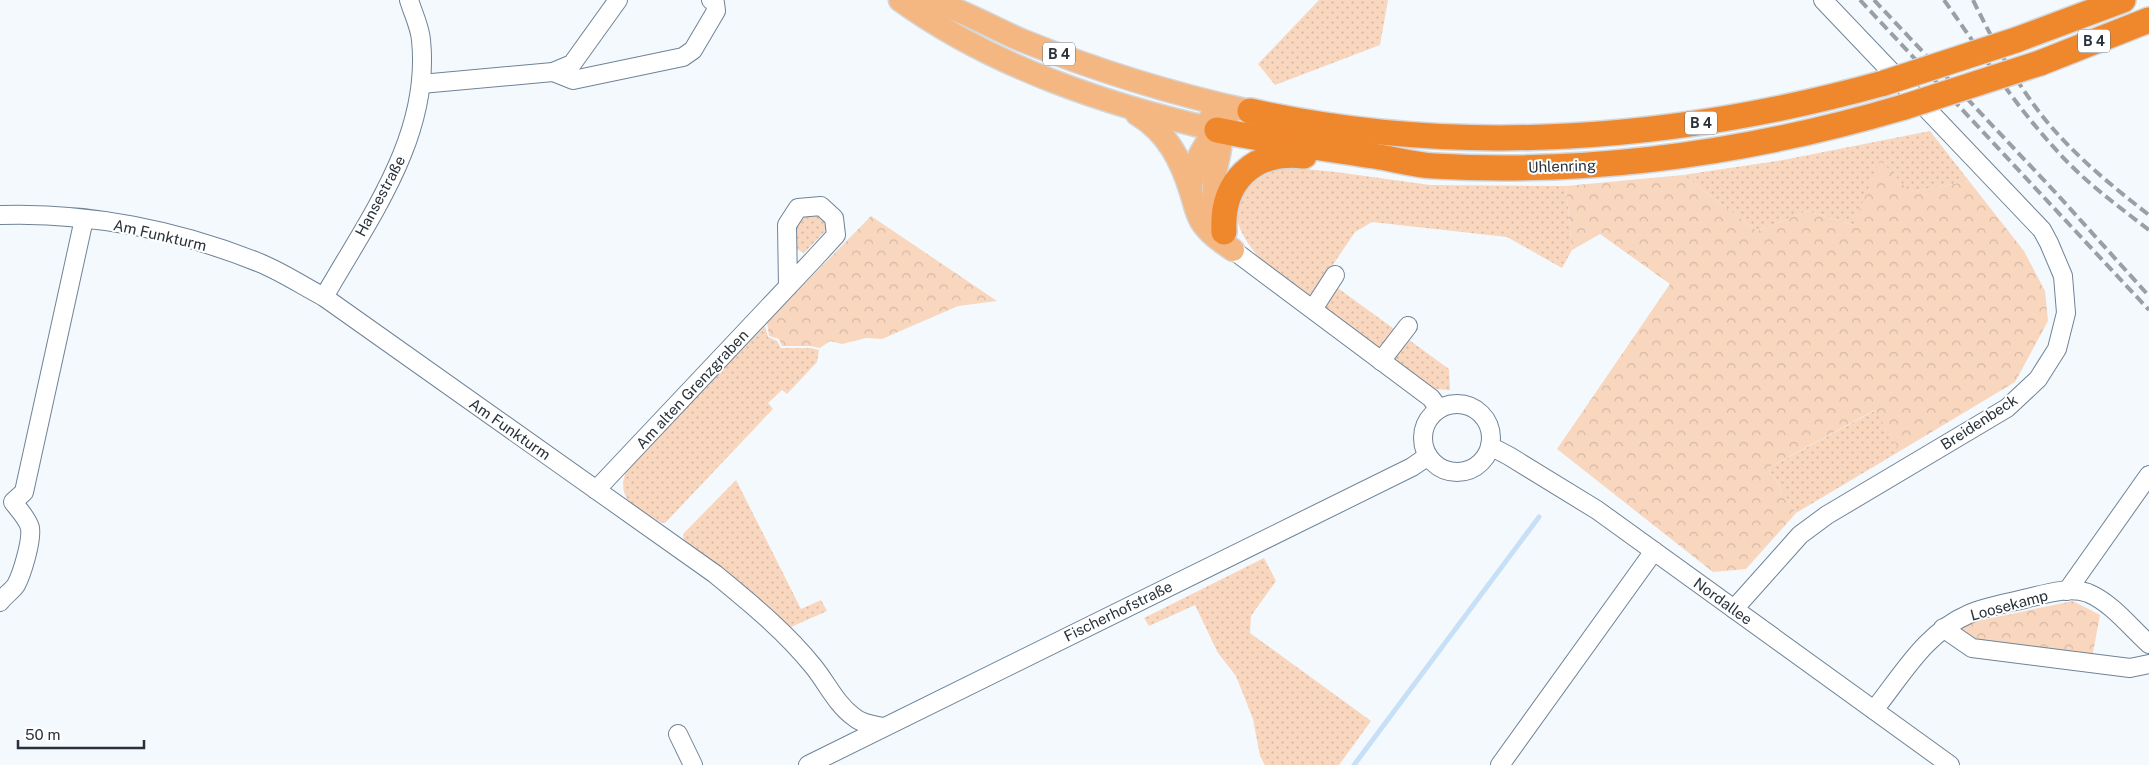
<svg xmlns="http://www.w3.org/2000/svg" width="2149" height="765" viewBox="0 0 2149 765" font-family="'Public Sans',sans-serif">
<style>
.grass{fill:url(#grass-dots)}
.forest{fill:url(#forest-crowns)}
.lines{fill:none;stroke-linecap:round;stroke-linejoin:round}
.stream{stroke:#c8e0f7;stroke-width:5}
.minor-casing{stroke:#6f8397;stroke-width:20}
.major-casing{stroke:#d4d6d8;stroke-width:25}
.highway-casing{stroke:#d4d6d8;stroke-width:28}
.minor{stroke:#fff;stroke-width:18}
.major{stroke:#f5b781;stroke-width:22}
.highway{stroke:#ef872d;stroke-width:25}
.rail{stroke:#989fa5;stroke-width:4;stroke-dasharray:10 5;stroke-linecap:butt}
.highway-bridge-casing{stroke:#d4d6d8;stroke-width:28;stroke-linecap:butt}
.highway-bridge{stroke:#ef872d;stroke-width:25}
.labels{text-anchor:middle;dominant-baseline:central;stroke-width:4;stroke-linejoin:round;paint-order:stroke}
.shield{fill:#fff;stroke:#697075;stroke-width:1}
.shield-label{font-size:14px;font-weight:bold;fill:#29323a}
.street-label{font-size:15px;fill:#29323a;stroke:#fff}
</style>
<defs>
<pattern id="grass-dots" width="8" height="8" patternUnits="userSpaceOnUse" patternTransform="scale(1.25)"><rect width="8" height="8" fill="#f9d6be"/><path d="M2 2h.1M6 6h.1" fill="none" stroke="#d5b8a4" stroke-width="1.8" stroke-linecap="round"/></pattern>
<pattern id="forest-crowns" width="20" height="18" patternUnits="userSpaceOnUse" patternTransform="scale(1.25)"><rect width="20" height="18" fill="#f9d6be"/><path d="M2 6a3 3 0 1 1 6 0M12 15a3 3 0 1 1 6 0" fill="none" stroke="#d5b8a4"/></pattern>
</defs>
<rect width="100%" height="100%" fill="#f4f9fd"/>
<!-- grass -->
<g class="grass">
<polygon points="1319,0 1388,0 1380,45 1275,85 1258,64"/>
<polygon points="1930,131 1969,181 1910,192 1853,225 1807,211 1757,231 1683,175 1783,160"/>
<path d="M1284 167 1336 172 1430 185 1566 186 1572 250 1562 268 1507 237 1372 222 1355 232 1324 278 1449 369 1450 390 1433 389 1262 261C1223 217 1227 187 1284 167Z"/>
<polygon points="805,214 823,216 826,230 804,253 795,248 793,232"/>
<path d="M765 326 768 337 777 341 781 348H811L819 350 817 362 787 394 782 390 768 403 773 409 665 523 660 522C638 508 615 502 626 471Z"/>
<polygon points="1876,410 1900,451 1796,513 1768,468"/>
<polygon points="736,480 801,609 821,600 827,611 791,627 684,541 683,534"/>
<polygon points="1264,558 1276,581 1251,616 1250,633 1371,721 1339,765 1265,765 1260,756 1253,719 1236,676 1218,653 1195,605 1149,626 1144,618"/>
</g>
<!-- forest -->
<g class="forest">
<polygon points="1880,160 1910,192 1969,181 2024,251 2045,291 2048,321 2015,382 1900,451 1875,410 1768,468 1796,513 1746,569 1713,572 1557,449 1670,284 1600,234 1572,250 1566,186 1683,175 1757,231 1807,211 1853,225"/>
<polygon points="871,216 997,301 958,306 882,339 866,338 842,344 830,341 820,348 810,346 782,346 779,339 769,336 767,322"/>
<polygon points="2073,601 2100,615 2092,658 1982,644 1960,632 1958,625"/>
</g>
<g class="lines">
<!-- stream -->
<polyline class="stream" points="1354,765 1539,517"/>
<!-- minor casing -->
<g class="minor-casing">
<g id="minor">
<polyline points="553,72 573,80 683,57 693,50 716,11 715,3 711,0"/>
<polyline points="421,84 553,72 572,64 618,0"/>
<path d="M0 215C88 212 179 230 260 263 282 272 303 286 324 297L715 574C750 603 785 631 813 666 827 683 836 704 854 717 862 724 873 725 883 727"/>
<polyline points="1233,250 1431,398 1439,409"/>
<path d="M324 297C369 218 431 136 421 40 420 27 413 13 409 0"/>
<polyline points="1313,309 1335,275"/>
<polyline points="1381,361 1408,326"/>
<circle cx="1457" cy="438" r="34"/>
<polyline points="1490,446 1509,456 1597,510 1950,765"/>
<polyline points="596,490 814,259 836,235 834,218 821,206 798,208 787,225 788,287"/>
<polyline points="2067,591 2149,475"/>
<path d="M0 602C4 596 12 591 16 585 22 574 32 541 30 528 28 519 19 510 13 502L24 492 84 219"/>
<polyline points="1734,609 1800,535 1827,515 2007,408 2038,379 2057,349 2066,313 2063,276 2049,243 2042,230 1823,0"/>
<polyline points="1943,628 1972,648 2130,668 2149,664"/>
<path d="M1874 710C1903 674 1925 633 1969 614 1987 606 2009 603 2028 598 2045 594 2070 586 2088 593 2112 603 2130 627 2149 644"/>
<polyline points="678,734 693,765"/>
<polyline points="808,765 1412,467 1428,456"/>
<polyline points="1500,765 1654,551"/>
</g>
</g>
<!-- major casing -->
<g class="major-casing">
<g id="major">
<path d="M900 0C993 67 1107 105 1217 130"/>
<path d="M930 0C962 10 991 27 1021 40 1095 70 1172 94 1250 111"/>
<path d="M1137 114C1167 132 1181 160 1191 192 1194 202 1196 212 1201 221 1209 234 1222 242 1233 250"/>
<path d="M1211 117C1229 146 1216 154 1214 182 1213 198 1217 214 1223 229"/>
<path d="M1191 191C1192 164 1204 139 1227 123"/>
</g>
</g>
<!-- highway casing -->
<g class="highway-casing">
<g id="highway">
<polyline points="2016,40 2123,0"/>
<polyline points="2040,63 2149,20"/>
<path d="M1250 111C1459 158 1679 140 1884 83"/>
<path d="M1217 130C1269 141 1322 148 1374 156 1394 159 1414 165 1434 166 1593 175 1752 152 1904 107"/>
<path d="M1224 232C1221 182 1253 150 1304 156"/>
</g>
</g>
<!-- minor -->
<use href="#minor" class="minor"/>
<!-- major -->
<use href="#major" class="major"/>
<!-- highway -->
<use href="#highway" class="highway"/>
<!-- rail -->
<g class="rail">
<polyline points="1860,0 2149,310"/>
<polyline points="1874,0 2056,193 2149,296"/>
<path d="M1944 0C1981 52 2015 106 2059 153 2085 182 2118 206 2149 230"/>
<path d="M1973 0C1991 37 2010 72 2034 105 2065 148 2108 183 2149 215"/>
</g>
<!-- highway-bridge casing -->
<g class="highway-bridge-casing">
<g id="highway-bridge">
<polyline points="1884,83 2016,40"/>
<polyline points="1904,107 2040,63"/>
</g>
</g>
<!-- highway-bridge -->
<use href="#highway-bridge" class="highway-bridge"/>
</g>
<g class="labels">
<!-- shield labels -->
<g class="shield">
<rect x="2078" y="29.5" width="32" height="23" rx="4"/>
<rect x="1043" y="42.5" width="32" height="23" rx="4"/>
<rect x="1685" y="111.5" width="32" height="23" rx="4"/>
</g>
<g class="shield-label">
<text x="2094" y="41">B 4</text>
<text x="1059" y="54">B 4</text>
<text x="1701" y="123">B 4</text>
</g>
<!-- street labels -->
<g class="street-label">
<text transform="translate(1562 166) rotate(-2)">Uhlenring</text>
<text transform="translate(380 196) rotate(-62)">Hansestraße</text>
<text transform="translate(160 235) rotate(13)">Am Funkturm</text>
<text transform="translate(692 389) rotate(-47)">Am alten Grenzgraben</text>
<text transform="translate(1979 422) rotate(-33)">Breidenbeck</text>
<text transform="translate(510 429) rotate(35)">Am Funkturm</text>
<text transform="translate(1723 601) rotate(36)">Nordallee</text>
<text transform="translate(2009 605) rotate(-15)">Loosekamp</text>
<text transform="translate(1118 611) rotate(-26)">Fischerhofstraße</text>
</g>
</g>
<!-- scale -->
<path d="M18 740v8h126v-8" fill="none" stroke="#29323a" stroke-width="2.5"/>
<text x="25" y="740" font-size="15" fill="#29323a" stroke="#ffffff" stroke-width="4" paint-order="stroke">50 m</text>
</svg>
